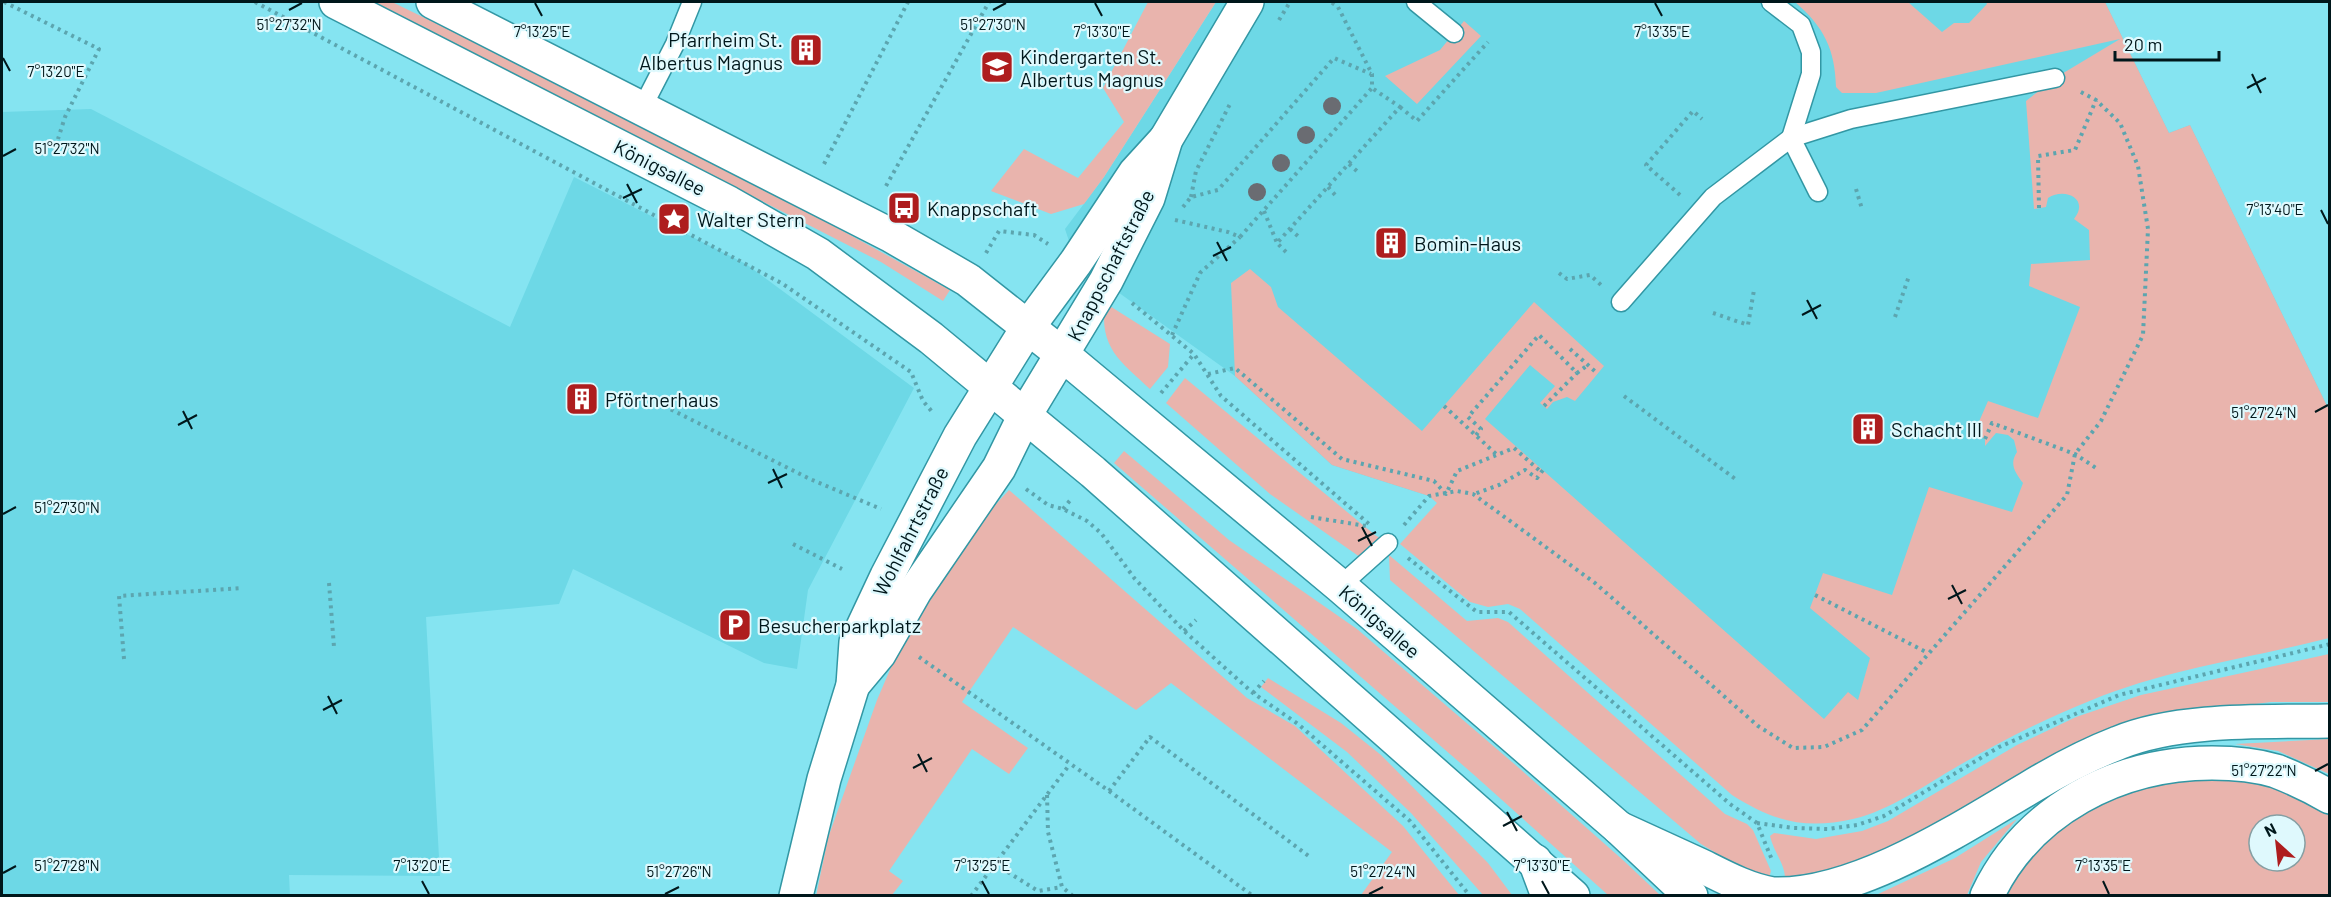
<svg xmlns="http://www.w3.org/2000/svg" width="2331" height="897" viewBox="0 0 2331 897" font-family="Barlow,sans-serif">
<style>
.built{fill:#6dd8e6}
.green{fill:#e9b4ad;fill-rule:evenodd}
.lines{fill:none;stroke-linecap:round;stroke-linejoin:round}
.service-casing{stroke:#3297a4;stroke-width:21}
.minor-casing{stroke:#3297a4;stroke-width:36}
.primary-casing{stroke:#3297a4;stroke-width:36}
.motorway-casing{stroke:#3297a4;stroke-width:36}
.path{stroke:#5ca5af;stroke-width:4;stroke-dasharray:3 4.5;stroke-linecap:butt}
.service{stroke:#fff;stroke-width:18}
.minor{stroke:#fff;stroke-width:33}
.primary{stroke:#fff;stroke-width:33}
.motorway{stroke:#fff;stroke-width:33}
.tree{fill:#6a6c72}
.ticks{fill:none;stroke:#00171b;stroke-width:2}
.labels{text-anchor:middle;dominant-baseline:central;stroke-width:4.5;stroke-linejoin:round;paint-order:stroke}
.poi-label{font-size:20px;fill:#00171b;stroke:#dff9fd;text-anchor:start}
.street-label{font-size:20px;fill:#00171b;stroke:#dff9fd}
.ticks-label{font-size:15px;text-anchor:middle;fill:#00171b;stroke:#dff9fd;stroke-width:4.5;stroke-linejoin:round;paint-order:stroke}
</style>
<rect width="100%" height="100%" fill="#85e4f1"/>
<!-- built -->
<g class="built">
<polygon points="1216,2 2105,2 2169,133 2190,125 2329,410 1793,784 1429,496 1332,465 1235,376 1076,262 1065,229 1104,177"/>
<polygon points="91,109 510,327 574,177 746,264 914,388 808,590 797,669 764,663 573,569 559,604 426,617 440,876 289,875 290,896 2,895 2,112"/>
</g>
<!-- green -->
<g class="green">
<polygon points="371,2 392,2 466,38 823,220 950,290 943,301 881,262"/>
<polygon points="1148,2 1216,2 1104,177 1084,204 1051,214 991,191 1024,149 1078,178 1124,122 1103,88"/>
<path d="M1795 2H1908L1942 32 1954 23H1969L1987 4 1986 2H2105L2169 133 2190 125 2329 410V638C2251 658 2167 669 2092 700 2046 718 2002 741 1958 766 1925 785 1891 810 1853 819 1805 830 1773 821 1732 795L1520 609 1508 604 1488 607 1470 602 1400 544 1437 503 1429 496 1332 465 1235 376 1231 283 1250 269 1271 287 1278 307 1422 431 1534 302 1604 366 1575 401 1567 397 1553 402 1547 409 1540 403 1555 386 1530 365 1485 419 1824 719 1848 692 1858 700 1870 658 1810 608 1823 573 1892 595 1929 487 2012 512 2023 483C2015 472 2009 464 2017 452L2014 440 2008 435 1996 433 1985 446V439L1978 435V424L1988 401 2038 418 2080 307 2029 286 2031 264 2090 260 2089 230 2074 219C2090 199 2065 187 2048 198L2046 207 2034 209 2026 101 2055 78 2120 39 1876 93H1842L1836 87C1835 49 1824 27 1795 2Z"/>
<polygon points="1464,21 1481,36 1417,104 1385,76 1440,50"/>
<path d="M1105 303 1170 344 1168 367 1150 389C1120 361 1099 348 1105 303Z"/>
<polygon points="1185,378 1375,535 1388,543 1367,562 1270,494 1166,403"/>
<polygon points="1124,451 1229,540 1357,629 1519,768 1624,861 1660,895 1608,895 1473,774 1114,463"/>
<polygon points="1009,490 1247,698 1295,726 1403,826 1459,895 1361,895 1392,852 1171,683 1136,710 1013,627 962,702 1028,748 1009,774 972,749 889,871 903,881 892,895 816,896 828,838 877,700 907,630 972,530"/>
<polygon points="1389,555 1467,621 1498,618 1508,622 1725,814 1747,824 1753,830 1771,871 1769,878 1739,867 1701,844 1390,580"/>
<path d="M2329 654V702H2271L2192 712 1946 821 1832 876 1785 880C1786 865 1773 851 1770 836L1774 833 1816 839 1862 831 1888 821 2017 745 2076 717 2141 695Z"/>
<polygon points="1268,678 1341,723 1381,755 1488,863 1512,895 1483,895 1411,813 1347,752 1261,687"/>
<polygon points="2329,739 2329,774 2278,751 2235,744"/>
<path d="M2227 778 2271 785 2310 803 2329 816V895L2004 896 2013 879 2037 851 2078 815 2119 794 2176 779ZM2259 825H2295V861H2259Z"/>
<polygon points="2017,819 1981,862 1967,895 1876,895 1955,858"/>
</g>
<g class="lines">
<!-- service casing -->
<g class="service-casing">
<g id="service">
<polyline points="1416,2 1454,33"/>
<polyline points="1771,2 1801,25 1811,52 1811,74 1791,138 1818,192"/>
<polyline points="642,108 675,44 692,2"/>
<polyline points="1621,302 1713,197 1791,138 1851,119 2055,78"/>
<polyline points="1340,586 1388,543"/>
</g>
</g>
<!-- minor casing -->
<g class="minor-casing">
<g id="minor">
<polyline points="853,685 879,654 915,591 999,468 1025,415 1106,281 1148,198 1166,139 1247,2"/>
<polyline points="796,896 824,779 853,685 856,642 887,576 960,436 1028,327 1076,262 1135,173 1166,139"/>
</g>
</g>
<!-- primary casing -->
<g class="primary-casing">
<g id="primary">
<polyline points="336,2 729,203 818,254 931,338 1093,472 1573,896"/>
<polyline points="433,2 890,235 968,280 1063,355 1340,586 1619,828 1691,896"/>
</g>
</g>
<!-- motorway casing -->
<g class="motorway-casing">
<g id="motorway">
<path d="M1619 828C1647 841 1674 853 1702 866 1724 877 1748 890 1773 894 1856 897 1961 828 2029 788 2057 771 2087 755 2118 743 2178 718 2265 722 2330 721"/>
<polyline points="1535,861 1548,896"/>
<path d="M1987 896C2028 809 2119 763 2212 763 2232 763 2256 765 2276 771 2294 778 2313 787 2330 797"/>
</g>
</g>
<!-- path -->
<g class="path">
<polyline points="4,2 99,49 65,117 58,139"/>
<polyline points="255,2 783,284 911,372 923,401 934,414"/>
<polyline points="1279,20 1290,2"/>
<polyline points="1400,107 1417,121 1488,42"/>
<polyline points="824,164 908,2"/>
<polyline points="1349,164 1359,173"/>
<polyline points="886,186 989,2"/>
<polyline points="1328,187 1337,197"/>
<polyline points="1856,189 1862,209"/>
<polyline points="1680,195 1646,165 1693,111 1702,119"/>
<polyline points="1191,197 1196,171 1231,102"/>
<polyline points="1183,207 1191,197 1218,190 1334,58 1371,74"/>
<polyline points="2039,208 2038,156 2075,150 2096,100"/>
<polyline points="1264,211 1277,243"/>
<polyline points="1175,220 1228,232 1240,237 1372,88 1372,74 1338,7 1331,2"/>
<polyline points="1290,229 1300,238"/>
<polyline points="1286,252 1277,243 1400,107 1372,88"/>
<polyline points="986,253 999,231 1034,235 1048,244"/>
<polyline points="1559,273 1567,279 1590,275 1601,285"/>
<polyline points="1132,303 1194,354 1221,396 1369,524"/>
<polyline points="1713,313 1748,325 1754,290"/>
<polyline points="1895,317 1909,276"/>
<polyline points="1172,335 1200,273 1240,237"/>
<polyline points="1570,349 1598,374"/>
<polyline points="1208,374 1235,368 1342,459 1434,481 1446,494 1457,471 1514,448 1539,470 1543,470 1537,478 1525,470 1499,485 1474,494"/>
<polyline points="1161,393 1194,354"/>
<polyline points="644,396 810,479 881,509"/>
<polyline points="1624,396 1738,481"/>
<polyline points="1444,406 1496,454"/>
<polyline points="1544,406 1577,373"/>
<polyline points="1476,435 1481,429 1468,417 1539,335 1577,373 1588,365"/>
<polyline points="1985,439 1992,423 2075,454 2096,468"/>
<polyline points="1026,489 1048,505 1063,509 1087,521 1101,533 1135,579 1184,631 1253,693 1298,724 1410,821 1470,896"/>
<polyline points="1063,509 1072,498"/>
<polyline points="1311,517 1366,526"/>
<polyline points="1404,525 1429,496 1457,491 1473,494 1595,583 1758,726 1793,748 1824,747 1862,730 2067,495 2075,454 2101,421 2143,335 2148,229 2138,166 2120,123 2096,100 2077,90"/>
<polyline points="793,544 842,569"/>
<polyline points="1408,558 1477,612 1509,612 1730,804 1757,823 1772,860"/>
<polyline points="329,583 334,647"/>
<polyline points="1815,595 1928,653"/>
<polyline points="1184,631 1196,620"/>
<polyline points="919,657 1109,791 1150,737 1310,857"/>
<polyline points="124,659 119,596 243,588"/>
<polyline points="1253,693 1264,681"/>
<polyline points="1109,791 1253,896"/>
<polyline points="1047,795 1048,832 1062,887 1073,896"/>
<polyline points="1757,823 1794,828 1828,829 1857,825 1884,816 1999,747 2119,695 2330,644"/>
<polyline points="995,864 1038,891 1062,887"/>
<polyline points="971,896 1070,764"/>
</g>
<!-- service -->
<use href="#service" class="service"/>
<!-- minor -->
<use href="#minor" class="minor"/>
<!-- primary -->
<use href="#primary" class="primary"/>
<!-- motorway -->
<use href="#motorway" class="motorway"/>
</g>
<!-- trees -->
<g class="tree">
<circle cx="1332" cy="106" r="9"/>
<circle cx="1306" cy="135" r="9"/>
<circle cx="1281" cy="163" r="9"/>
<circle cx="1257" cy="192" r="9"/>
</g>
<!-- ticks -->
<path class="ticks" d="M535 3 542 16M1095 3 1102 16M1655 3 1662 16M289 10 302 3M993 10 1006 3M3 58 10 71M2252 74 2261 93M2247 88 2266 78M3 156 16 149M627 184 637 203M623 198 642 189M2321 210 2328 224M1217 242 1227 261M1213 256 1231 247M1807 300 1817 319M1802 315 1821 305M183 411 192 429M2315 412 2328 405M178 425 197 415M773 469 782 488M768 483 787 474M3 514 16 507M1362 527 1372 546M1358 541 1376 532M1952 585 1962 604M1948 599 1966 590M328 696 337 714M323 710 342 700M918 754 927 772M913 768 932 758M2315 771 2328 764M1507 812 1517 831M1503 826 1522 816M3 873 16 866M422 881 429 894M982 881 989 894M1542 881 1549 894M2103 881 2109 894M665 894 679 887M1369 894 1383 887"/>
<!-- icons -->
<defs>
<g id="building-square" transform="scale(1.725)"><rect x="-9" y="-9" width="18" height="18" rx="4" fill="#ae1d1e" stroke="#dff9fd"/><path d="M-4-6H4V6H1V3H-1V6H-4ZM-2.5-4.3h1.7v1.8h-1.7ZM.8-4.3h1.7v1.8H.8ZM-2.5-1h1.7V.8h-1.7ZM.8-1h1.7V.8H.8Z" fill="#fff"/></g>
<g id="school-square" transform="scale(1.725)"><rect x="-9" y="-9" width="18" height="18" rx="4" fill="#ae1d1e" stroke="#dff9fd"/><path d="M0-5L7-2L0 1L-7-2ZM-4 1L0 2.5L4 1V4Q0 6-4 4Z" fill="#fff"/></g>
<g id="bus-square" transform="scale(1.725)"><rect x="-9" y="-9" width="18" height="18" rx="4" fill="#ae1d1e" stroke="#dff9fd"/><path d="M-5-6H5V4H4V6H2V4H-2V6H-4V4H-5ZM-3.5-4V0h7V-4ZM-3.5 1.2v1.5H-2V1.2ZM2 1.2v1.5H3.5V1.2Z" fill="#fff"/></g>
<g id="sight-square" transform="scale(1.725)"><rect x="-9" y="-9" width="18" height="18" rx="4" fill="#ae1d1e" stroke="#dff9fd"/><path d="M0-6L1.8-2.2L6-1.7L2.9 1.2L3.7 5.4L0 3.3L-3.7 5.4L-2.9 1.2L-6-1.7L-1.8-2.2Z" fill="#fff"/></g>
<g id="parking-square" transform="scale(1.725)"><rect x="-9" y="-9" width="18" height="18" rx="4" fill="#ae1d1e" stroke="#dff9fd"/><path d="M-3.5-5.5H1a3.5 3.5 0 0 1 0 7H-1V5.5H-3.5ZM-1-3.4V-.6H.8a1.4 1.4 0 0 0 0-2.8Z" fill="#fff"/></g>
</defs>
<g fill-rule="evenodd">
<use href="#building-square" x="806" y="50"/>
<use href="#school-square" x="997" y="67"/>
<use href="#bus-square" x="904" y="208"/>
<use href="#sight-square" x="674" y="219"/>
<use href="#building-square" x="1391" y="243"/>
<use href="#building-square" x="582" y="399"/>
<use href="#building-square" x="1868" y="429"/>
<use href="#parking-square" x="735" y="625"/>
</g>
<g class="labels">
<!-- poi labels -->
<g class="poi-label">
<text x="783" y="39" text-anchor="end">Pfarrheim St.<tspan x="783" dy="23">Albertus Magnus</tspan></text>
<text x="1020" y="56">Kindergarten St.<tspan x="1020" dy="23">Albertus Magnus</tspan></text>
<text x="927" y="208">Knappschaft</text>
<text x="697" y="219">Walter Stern</text>
<text x="1414" y="243">Bomin-Haus</text>
<text x="605" y="399">Pförtnerhaus</text>
<text x="1891" y="429">Schacht III</text>
<text x="758" y="625">Besucherparkplatz</text>
</g>
<!-- street labels -->
<g class="street-label">
<text transform="translate(660 167) rotate(27)">Königsallee</text>
<text transform="translate(1110 265) rotate(-63)">Knappschaftstraße</text>
<text transform="translate(910 531) rotate(-63)">Wohlfahrtstraße</text>
<text transform="translate(1380 621) rotate(41)">Königsallee</text>
</g>
</g>
<g class="ticks-label">
<text x="289" y="30">51°27'32"N</text>
<text x="993" y="30">51°27'30"N</text>
<text x="542" y="37">7°13'25"E</text>
<text x="1102" y="37">7°13'30"E</text>
<text x="1662" y="37">7°13'35"E</text>
<text x="56" y="77">7°13'20"E</text>
<text x="67" y="154">51°27'32"N</text>
<text x="2275" y="215">7°13'40"E</text>
<text x="2264" y="418">51°27'24"N</text>
<text x="67" y="513">51°27'30"N</text>
<text x="2264" y="776">51°27'22"N</text>
<text x="422" y="871">7°13'20"E</text>
<text x="982" y="871">7°13'25"E</text>
<text x="1542" y="871">7°13'30"E</text>
<text x="2103" y="871">7°13'35"E</text>
<text x="67" y="871">51°27'28"N</text>
<text x="679" y="877">51°27'26"N</text>
<text x="1383" y="877">51°27'24"N</text>
</g>
<!-- border -->
<rect width="2331" height="897" fill="none" stroke="#00171b" stroke-width="6"/>
<!-- north arrow -->
<g transform="translate(2277 843) rotate(333)"><circle r="28" fill="#dff9fd" stroke="#869fa3" stroke-width="1.5"/>
<path d="M0-4.5L10 22L0 15L-10 22Z" fill="#ae1d1e"/>
<text y="-9" font-size="16" font-weight="bold" text-anchor="middle" fill="#00171b">N</text>
</g>
<!-- scale -->
<path d="M2115 51v9h104v-9" fill="none" stroke="#00171b" stroke-width="3"/>
<text x="2124" y="51" font-size="18" fill="#00171b" stroke="#dff9fd" stroke-width="4.5" paint-order="stroke">20 m</text>
</svg>
